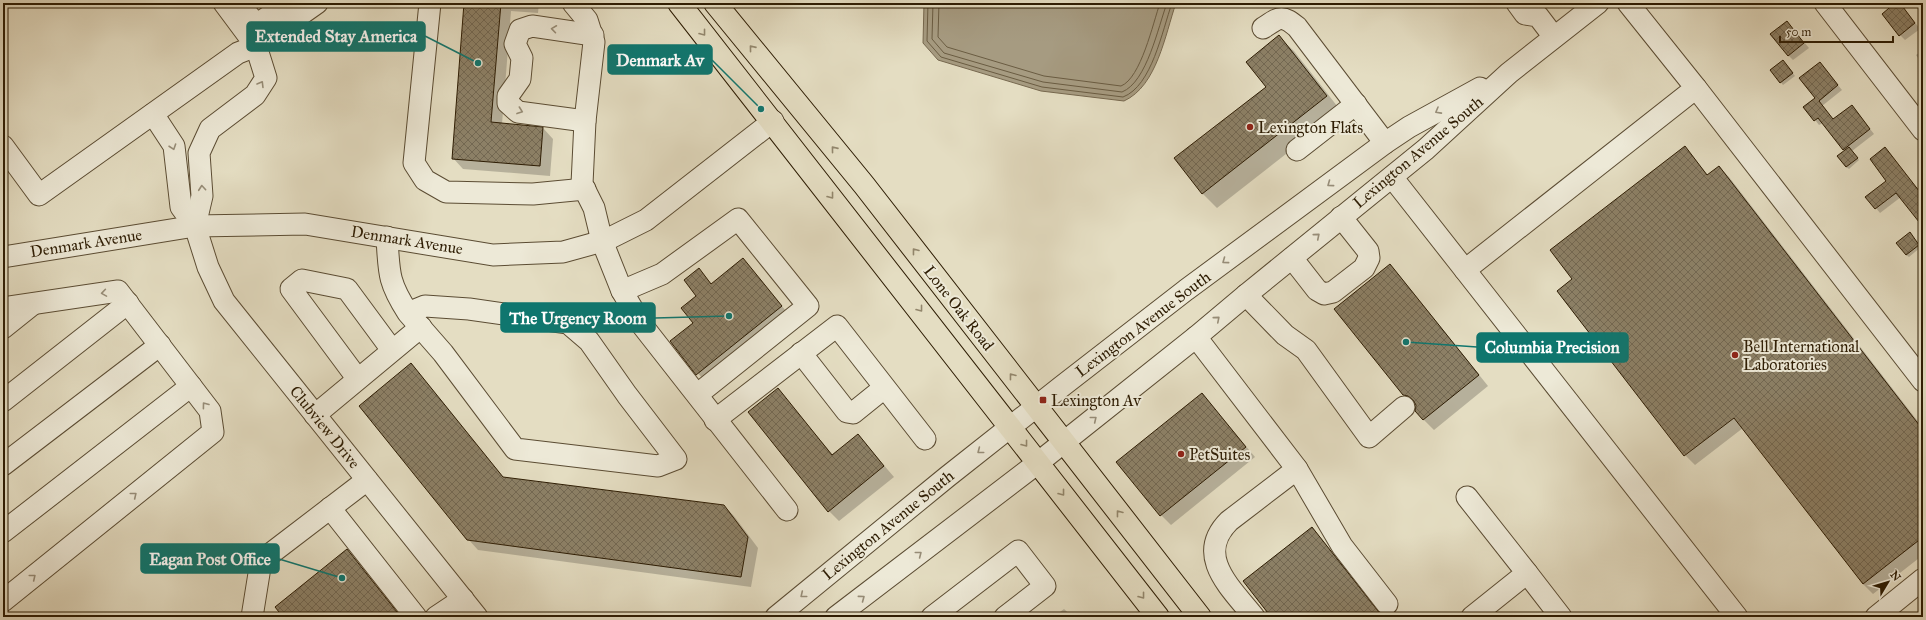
<svg xmlns="http://www.w3.org/2000/svg" width="1926" height="620" viewBox="0 0 1926 620" font-family="'IM FELL Great Primer',serif">
<style>
.water{fill:#a69b81;stroke:#76684f}
.shadow{fill:#0003}
.lines{fill:none;stroke-linecap:round;stroke-linejoin:round}
.shore{stroke:#6a5c42;stroke-width:1}
.building{fill:url(#building-cross-hatch);stroke:#2d1c03}
.minor-casing{stroke:#5b4c33;stroke-width:23}
.major-casing{stroke:#2d1c03;stroke-width:24}
.minor{stroke:#ede9d7;stroke-width:21}
.major{stroke:#e4ddc2;stroke-width:22}
.oneway{stroke:#978d78}
.oneway2{stroke:#92866c}
.poi-dot{fill:#8f2418;stroke:#ede9d7;stroke-width:1.5}
.labels{text-anchor:middle;dominant-baseline:central;stroke-width:4;stroke-linejoin:round;paint-order:stroke}
.poi-label{font-size:16px;fill:#2d1c03;stroke:#ede9d7;text-anchor:start}
.street-label{font-size:16px;fill:#2d1c03;stroke:#ede9d7}
.leader{fill:none;stroke:#0f766e;stroke-width:1.5}
.callout-dot{fill:#0f766e;stroke:#ede9d7;stroke-width:1.5}
.callout{fill:#0f766e;stroke:#0f766e;stroke-width:1.5}
.callout-label{font-size:17px;text-anchor:middle;font-weight:bold;fill:#fff}
</style>
<defs>
<pattern id="building-cross-hatch" width="8" height="8" patternUnits="userSpaceOnUse"><rect width="8" height="8" fill="#8c8066"/><path d="M0 0l8 8M0 8l8-8" fill="none" stroke="#736852"/></pattern>
</defs>
<rect width="100%" height="100%" fill="#e4ddc2"/>
<filter id="stains"><feTurbulence type="fractalNoise" baseFrequency=".005" numOctaves="4"/><feColorMatrix values="0 0 0 0 .2 0 0 0 0 .09 0 0 0 0 .02 0 0 0 .5 -.17"/></filter>
<radialGradient id="worn" r=".72"><stop offset=".6" stop-color="#630" stop-opacity="0"/><stop offset="1" stop-color="#630" stop-opacity=".3"/></radialGradient>
<!-- water -->
<path class="water" d="M924 3H1176C1165 35 1157 86 1124 101L1041 91 938 60 923 43Z"/>
<!-- shadow -->
<g class="shadow">
<polygon points="465,3 539,3 538,13 511,11 502,124 543,128 553,139 550,176 463,169 453,158"/>
<polygon points="1897,3 1903,7 1920,29 1905,40 1900,35"/>
<polygon points="1787,22 1809,48 1793,60 1788,55"/>
<polygon points="1279,37 1294,51 1341,111 1217,208 1202,193 1267,87"/>
<polygon points="1923,50 1923,65 1916,55"/>
<polygon points="1785,63 1795,76 1783,85 1771,70"/>
<polygon points="1824,68 1842,90 1822,106 1834,120 1856,111 1874,134 1852,151 1859,160 1849,169 1846,167 1845,151 1823,123 1819,125 1805,107 1816,98"/>
<polygon points="1685,147 1708,175 1719,167 1729,177 1923,428 1923,555 1873,594 1863,584 1743,428 1695,465 1685,455 1558,291 1574,280"/>
<polygon points="1889,153 1923,196 1923,226 1901,197 1880,213 1867,197 1888,181"/>
<polygon points="1912,236 1921,247 1909,257 1906,255"/>
<polygon points="743,259 791,317 707,384 671,341 694,323 699,270 712,284"/>
<polygon points="1390,266 1400,276 1488,386 1434,430 1423,419 1417,405 1414,405 1404,395"/>
<polygon points="411,365 505,479 724,506 734,516 758,548 751,587 478,550 468,539"/>
<polygon points="778,390 833,455 858,435 894,477 839,521 829,511"/>
<polygon points="1202,394 1255,457 1171,525 1161,515"/>
<polygon points="1312,529 1322,539 1383,617 1272,617"/>
<polygon points="347,551 402,617 285,617"/>
<polygon points="1064,609 1073,617 1053,617"/>
</g>
<g class="lines">
<!-- shore -->
<g class="shore">
<path d="M928 3 927 41 941 57 1042 87 1123 97C1152 86 1162 31 1172 3"/>
<path d="M933 3 932 39 944 53 1043 82 1122 92C1147 82 1158 27 1167 3"/>
<path d="M939 3 938 37 947 47 1044 76 1121 86C1141 78 1153 23 1160 3"/>
</g>
</g>
<!-- building -->
<g class="building">
<polygon points="464,3 501,3 491,122 543,127 540,166 452,159"/>
<polygon points="1895,3 1900,3 1915,23 1899,36 1882,14"/>
<polygon points="1787,21 1804,43 1788,56 1770,34"/>
<polygon points="1279,35 1327,96 1202,194 1174,158 1266,87 1246,62"/>
<polygon points="1783,60 1793,73 1780,83 1770,70"/>
<polygon points="1820,62 1838,85 1819,101 1833,119 1852,105 1870,129 1843,150 1818,118 1814,121 1803,107 1815,98 1799,78"/>
<polygon points="1685,146 1707,175 1719,166 1923,430 1923,537 1863,584 1734,418 1684,456 1557,291 1572,279 1550,250"/>
<polygon points="1849,147 1858,158 1846,167 1837,156"/>
<polygon points="1885,147 1923,196 1923,227 1896,193 1875,209 1865,197 1886,181 1870,159"/>
<polygon points="1910,232 1919,245 1906,255 1896,243"/>
<polygon points="743,258 782,306 696,375 670,341 693,323 681,308 696,296 684,280 699,268 711,284"/>
<polygon points="1390,264 1479,375 1423,420 1415,411 1416,405 1413,400 1408,396 1403,395 1334,309"/>
<polygon points="411,363 503,477 724,505 748,537 741,577 467,540 359,406"/>
<polygon points="778,388 832,455 858,434 884,466 828,512 748,412"/>
<polygon points="1202,393 1246,447 1160,516 1116,462"/>
<polygon points="1312,527 1378,611 1382,617 1271,617 1243,581"/>
<polygon points="347,549 401,617 283,617 275,607"/>
</g>
<g class="lines">
<!-- minor casing -->
<g class="minor-casing">
<g id="minor">
<polyline points="430,3 414,163 425,180 446,192 533,194 585,189"/>
<polyline points="573,3 587,20 594,42 585,121 582,184 594,208 602,241 622,291 642,325 787,510"/>
<polyline points="1517,3 1525,14 1538,16 1554,37"/>
<polyline points="1825,3 1923,130"/>
<polyline points="240,4 256,25 288,3"/>
<path d="M1263 28C1280 17 1281 14 1297 27L1385 143"/>
<polyline points="1696,88 1923,381"/>
<polyline points="153,114 174,146 181,207 195,226 208,267 224,301 477,617"/>
<polyline points="585,121 518,112 508,103 508,96 520,79 522,58 515,44 520,30 532,26 593,35"/>
<polyline points="3,146 39,195 238,53 256,46 317,3"/>
<polyline points="1297,150 1356,104"/>
<polyline points="1392,177 1465,270 1696,88 1628,3"/>
<polyline points="195,226 202,196 199,153 210,129 255,95 266,78 256,46 224,3"/>
<path d="M387 237C389 273 388 282 408 313L425 306 469 309 568 323 589 341 627 395 676 459 658 466 515 449 443 353 408 313"/>
<polyline points="3,257 195,226 305,224 493,255 563,252 606,240 646,220 773,121"/>
<polyline points="1292,258 1317,290 1324,294 1333,292 1364,268 1369,258 1368,251 1341,217"/>
<polyline points="1465,270 1737,617"/>
<polyline points="622,291 662,274 738,219 808,306 698,394"/>
<polyline points="1246,295 1285,335 1306,350 1369,437 1404,407"/>
<polyline points="3,308 118,291 210,411 213,432 3,601"/>
<polyline points="3,328 33,304"/>
<path d="M1196 337 1297 469 1229 521C1194 556 1231 588 1254 617"/>
<polyline points="801,353 847,412 853,413 884,388"/>
<polyline points="357,378 291,289 302,280 347,289 392,350"/>
<polyline points="3,401 128,303"/>
<polyline points="315,415 421,327"/>
<polyline points="715,420 837,326 925,439"/>
<polyline points="3,465 160,345"/>
<polyline points="1297,469 1342,546 1387,604"/>
<polyline points="1467,497 1527,573 1472,617"/>
<polyline points="330,508 416,617"/>
<polyline points="3,532 191,386"/>
<polyline points="1527,573 1561,617"/>
<polyline points="252,617 261,561 367,480"/>
<polyline points="436,617 463,599"/>
<polyline points="776,617 947,477 1061,387 1186,290 1385,143 1409,127 1480,88"/>
<polyline points="836,617 1039,462 1196,337 1246,295 1426,149 1509,73 1598,3"/>
<polyline points="932,617 1018,551 1045,586 1005,617"/>
<polyline points="1876,617 1923,579"/>
</g>
</g>
<!-- major casing -->
<g class="major-casing">
<g id="major">
<polyline points="679,3 1158,617"/>
<polyline points="715,3 864,185 1200,617"/>
</g>
</g>
<!-- minor -->
<use href="#minor" class="minor"/>
<!-- major -->
<use href="#major" class="major"/>
</g>
<!-- one-way arrows -->
<defs><path id="oneway-chevron" d="M-2-3.5L2.5 0L-2 3.5" fill="none" stroke-width="1.6" stroke-linecap="round" stroke-linejoin="round"/></defs>
<g class="oneway">
<use href="#oneway-chevron" transform="translate(554 29) rotate(-172)"/>
<use href="#oneway-chevron" transform="translate(261 84) rotate(-59)"/>
<use href="#oneway-chevron" transform="translate(520 111) rotate(20)"/>
<use href="#oneway-chevron" transform="translate(1438 111) rotate(151)"/>
<use href="#oneway-chevron" transform="translate(173 147) rotate(71)"/>
<use href="#oneway-chevron" transform="translate(1330 184) rotate(144)"/>
<use href="#oneway-chevron" transform="translate(202 188) rotate(-95)"/>
<use href="#oneway-chevron" transform="translate(1317 236) rotate(-40)"/>
<use href="#oneway-chevron" transform="translate(1225 261) rotate(144)"/>
<use href="#oneway-chevron" transform="translate(104 293) rotate(171)"/>
<use href="#oneway-chevron" transform="translate(1217 319) rotate(-41)"/>
<use href="#oneway-chevron" transform="translate(205 405) rotate(-127)"/>
<use href="#oneway-chevron" transform="translate(1094 419) rotate(-39)"/>
<use href="#oneway-chevron" transform="translate(980 451) rotate(142)"/>
<use href="#oneway-chevron" transform="translate(134 495) rotate(-39)"/>
<use href="#oneway-chevron" transform="translate(919 554) rotate(-38)"/>
<use href="#oneway-chevron" transform="translate(33 577) rotate(-39)"/>
<use href="#oneway-chevron" transform="translate(803 595) rotate(141)"/>
<use href="#oneway-chevron" transform="translate(862 598) rotate(-37)"/>
</g>
<g class="oneway2">
<use href="#oneway-chevron" transform="translate(703 33) rotate(52)"/>
<use href="#oneway-chevron" transform="translate(752 48) rotate(-129)"/>
<use href="#oneway-chevron" transform="translate(834 149) rotate(-129)"/>
<use href="#oneway-chevron" transform="translate(831 196) rotate(52)"/>
<use href="#oneway-chevron" transform="translate(915 251) rotate(-128)"/>
<use href="#oneway-chevron" transform="translate(920 309) rotate(52)"/>
<use href="#oneway-chevron" transform="translate(1012 376) rotate(-128)"/>
<use href="#oneway-chevron" transform="translate(1025 444) rotate(52)"/>
<use href="#oneway-chevron" transform="translate(1062 493) rotate(52)"/>
<use href="#oneway-chevron" transform="translate(1119 513) rotate(-128)"/>
<use href="#oneway-chevron" transform="translate(1142 596) rotate(52)"/>
</g>
<!-- markers -->
<g class="poi-dot">
<circle cx="1250" cy="127" r="4"/>
<circle cx="1735" cy="355" r="4"/>
<rect x="1039" y="396" width="8" height="8" rx="2"/>
<circle cx="1181" cy="454" r="4"/>
</g>
<g class="labels">
<!-- poi labels -->
<g class="poi-label">
<text x="1258" y="127">Lexington Flats</text>
<text x="1743" y="346">Bell International<tspan x="1743" dy="18">Laboratories</tspan></text>
<text x="1051" y="400">Lexington Av</text>
<text x="1189" y="454">PetSuites</text>
</g>
<!-- street labels -->
<g class="street-label">
<text transform="translate(1418 152) rotate(-40)">Lexington Avenue South</text>
<text transform="translate(407 240) rotate(9)">Denmark Avenue</text>
<text transform="translate(86 243) rotate(-9)">Denmark Avenue</text>
<text transform="translate(959 308) rotate(52)">Lone Oak Road</text>
<text transform="translate(1143 324) rotate(-37)">Lexington Avenue South</text>
<text transform="translate(325 427) rotate(51)">Clubview Drive</text>
<text transform="translate(888 525) rotate(-39)">Lexington Avenue South</text>
</g>
</g>
<!-- callouts -->
<path class="leader" d="M478 63L425 36M761 109L712 60M729 316L655 318M1406 342L1477 347M342 578L279 559"/>
<g class="callout-dot">
<circle cx="478" cy="63" r="4"/>
<circle cx="761" cy="109" r="4"/>
<circle cx="729" cy="316" r="4"/>
<circle cx="1406" cy="342" r="4"/>
<circle cx="342" cy="578" r="4"/>
</g>
<g class="callout">
<rect x="247" y="22" width="178" height="29" rx="4"/>
<rect x="608" y="45" width="104" height="29" rx="4"/>
<rect x="501" y="303" width="154" height="29" rx="4"/>
<rect x="1477" y="333" width="151" height="29" rx="4"/>
<rect x="141" y="544" width="138" height="29" rx="4"/>
</g>
<g class="callout-label">
<text x="336" y="42">Extended Stay America</text>
<text x="660" y="66">Denmark Av</text>
<text x="578" y="324">The Urgency Room</text>
<text x="1552" y="353">Columbia Precision</text>
<text x="210" y="565">Eagan Post Office</text>
</g>
<!-- margin -->
<rect width="1926" height="620" fill="none" stroke="#e4ddc2" stroke-width="16"/>
<rect x="4" y="4" width="1918" height="612" fill="none" stroke="#2d1c03" stroke-width="2"/>
<rect x="8" y="8" width="1910" height="604" fill="none" stroke="#2d1c03"/>
<!-- north arrow -->
<g transform="translate(1888 582) rotate(52)" stroke="#ede9d7" stroke-width="3" paint-order="stroke">
<path d="M0-3L7 15L0 10L-7 15Z" fill="#2d1c03"/>
<text y="-6" font-size="11" font-weight="bold" text-anchor="middle" fill="#2d1c03">N</text>
</g>
<!-- scale -->
<path d="M1780 36v6h113v-6" fill="none" stroke="#2d1c03" stroke-width="2"/>
<text x="1786" y="36" font-size="12" fill="#2d1c03" stroke="#ede9d7" stroke-width="3" paint-order="stroke">50 m</text>
<rect width="100%" height="100%" filter="url(#stains)"/>
<rect width="100%" height="100%" fill="url(#worn)"/>
</svg>
